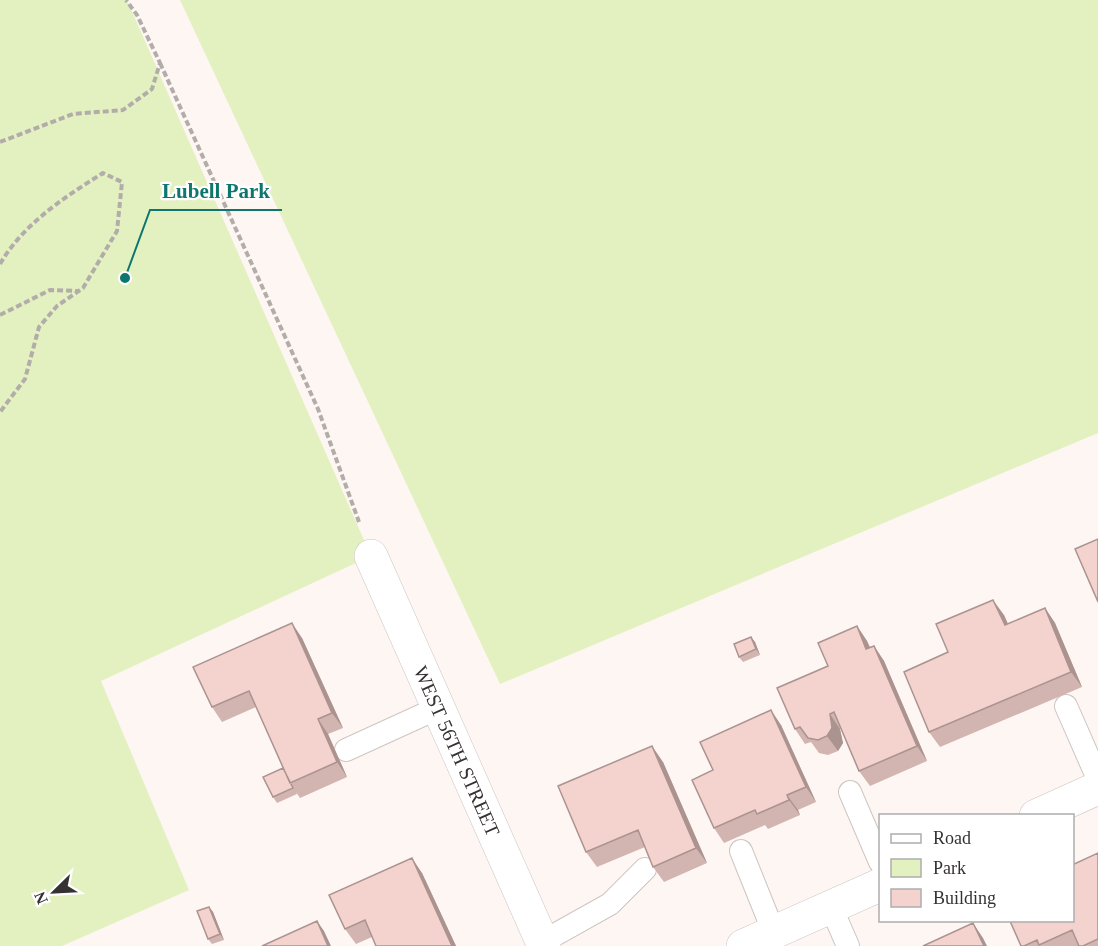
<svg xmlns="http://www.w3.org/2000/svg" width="1098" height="946" viewBox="0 0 1098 946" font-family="Georgia,serif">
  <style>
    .green { fill: #e3f1c0 }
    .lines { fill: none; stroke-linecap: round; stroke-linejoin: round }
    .lane-casing { stroke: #cdc5c2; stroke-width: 24 }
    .street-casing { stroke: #cdc5c2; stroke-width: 34 }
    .path { stroke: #b3adaa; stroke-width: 4; stroke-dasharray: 6 3; stroke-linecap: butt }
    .lane { stroke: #fff; stroke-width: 22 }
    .street { stroke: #fff; stroke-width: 33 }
    .wall { fill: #d2b5b1 }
    .shaded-wall { fill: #ab9390 }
    .building { fill: #f4d2ce; stroke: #ab9390; stroke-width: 1.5 }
    .labels { text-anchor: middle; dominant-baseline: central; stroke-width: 4.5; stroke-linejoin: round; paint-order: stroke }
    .street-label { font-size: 20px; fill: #353231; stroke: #fff }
    .leader { fill: none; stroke: #0f766e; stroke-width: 2 }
    .callout-dot { fill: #0f766e; stroke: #fff; stroke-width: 2 }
    .callout-label { font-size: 21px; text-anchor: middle; font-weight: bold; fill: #0f766e; stroke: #fff; stroke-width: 4.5; stroke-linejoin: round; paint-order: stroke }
  </style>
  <rect width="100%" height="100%" fill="#fef6f3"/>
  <path class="green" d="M0 0H127L371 556 101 681 189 890 62 946H0Z
    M180 0H1098V433L500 684Z"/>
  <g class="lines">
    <g class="lane-casing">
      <path id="lane" d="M1066 706 1098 779
        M346 750 438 708
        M850 792 880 862
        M741 851 774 933
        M831 907 848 946
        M542 942 610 904 645 869"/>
    </g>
    <g class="street-casing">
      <path id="street" d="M371 556 544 946
        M1036 816 1098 788
        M743 946 880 885"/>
    </g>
    <path class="path" d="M160 63 318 409 359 522
      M0 142 73 114 123 110 152 89 160 63 137 15 126 0
      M0 264C24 223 65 197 103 173L122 182 117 231 83 288 57 306 39 327 25 379 0 412
      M0 315 50 290 78 291"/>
    <use href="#lane" class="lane"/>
    <use href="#street" class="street"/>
  </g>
  <path class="wall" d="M1045 608 1055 623 1082 687 940 747 929 732 948 652 1004 615 1008 624Z
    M857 626 867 641 870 647 874 646 884 661 927 761 870 786 859 771 841 729H840L843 743 838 751 828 755 819 753 811 742 805 744 795 729 828 666Z
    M751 637 755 642 760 655 743 662 739 657Z
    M302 638 343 728 328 734 347 777 300 798 296 792 297 794 277 803 273 797 283 768 256 707 222 722 212 707Z
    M781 725 816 802 798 810 800 815 768 829 765 825 724 843 714 828 713 770Z
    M663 762 707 863 664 882 653 867 645 847 597 867 586 852Z
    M1098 853V946H1021Z
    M422 873 456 946H376L372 937 356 944 345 929Z
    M209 907 213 912 224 940 212 944 208 939Z"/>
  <path class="shaded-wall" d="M993 600 1004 615 1015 640 1005 625Z
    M1045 608 1055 623 1082 687 1071 672Z
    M292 623 302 638 343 728 332 713Z
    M857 626 867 641 877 664 866 649Z
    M751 637 755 642 760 655 756 649Z
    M874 646 884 661 927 761 917 746Z
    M771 710 781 725 816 802 806 787Z
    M830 714 840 729 843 743 838 751 827 736Z
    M318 719 328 734 347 777 337 762Z
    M652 746 663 762 707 863 696 848Z
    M787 795 798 810 800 815 789 800Z
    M412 858 422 873 456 946H452Z
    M209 907 213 912 224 940 220 934Z
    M317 921 324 931 331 946H328Z
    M973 923 983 938 987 946H984Z"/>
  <path class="building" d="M1098 539V602L1075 549Z
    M993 600 1005 625 1045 608 1071 672 929 732 904 672 948 652 936 624Z
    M292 623 332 713 318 719 337 762 290 783 249 691 212 707 193 667Z
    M857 626 866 649 874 646 917 746 859 771 834 712 830 714 832 728 827 736 818 740 808 738 800 727 795 729 777 688 828 666 818 643Z
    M751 637 756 649 739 657 734 644Z
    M771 710 806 787 787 795 789 800 757 814 755 810 714 828 692 780 713 770 700 742Z
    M652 746 696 848 653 867 638 830 586 852 558 786Z
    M283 768 293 788 273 797 263 777Z
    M1098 853V939L1083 946H1079L1072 930 1039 945 1037 940 1024 946H1021L1010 921H1072V865Z
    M412 858 452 946H376L365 920 345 929 329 895Z
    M209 907 220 934 208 939 197 911Z
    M317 921 328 946H262Z
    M973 923 984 946H923Z"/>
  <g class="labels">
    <g class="street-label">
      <text transform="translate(457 751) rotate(66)">WEST 56TH STREET</text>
    </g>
  </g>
  <path class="leader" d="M125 278L150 210H282"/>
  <circle class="callout-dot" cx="125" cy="278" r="6"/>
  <g class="callout-label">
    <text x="216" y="198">Lubell Park</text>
  </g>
  <rect x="879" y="814" width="195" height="108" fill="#ffffff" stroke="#aeadad" stroke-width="1.5"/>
  <rect x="891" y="834" width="30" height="9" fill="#ffffff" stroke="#aeadad" stroke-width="1.5"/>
  <text x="933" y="844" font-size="18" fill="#353231">Road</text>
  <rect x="891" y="859" width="30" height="18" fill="#e3f1c0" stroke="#aeadad" stroke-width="1.5"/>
  <text x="933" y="874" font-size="18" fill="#353231">Park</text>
  <rect x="891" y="889" width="30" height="18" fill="#f4d2ce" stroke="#aeadad" stroke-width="1.5"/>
  <text x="933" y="904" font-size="18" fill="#353231">Building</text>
  <g transform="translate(54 892) rotate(246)" stroke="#ffffff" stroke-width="4.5" paint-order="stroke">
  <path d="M0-4.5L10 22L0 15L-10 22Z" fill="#353231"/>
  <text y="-9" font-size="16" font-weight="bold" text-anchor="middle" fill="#353231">N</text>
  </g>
</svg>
